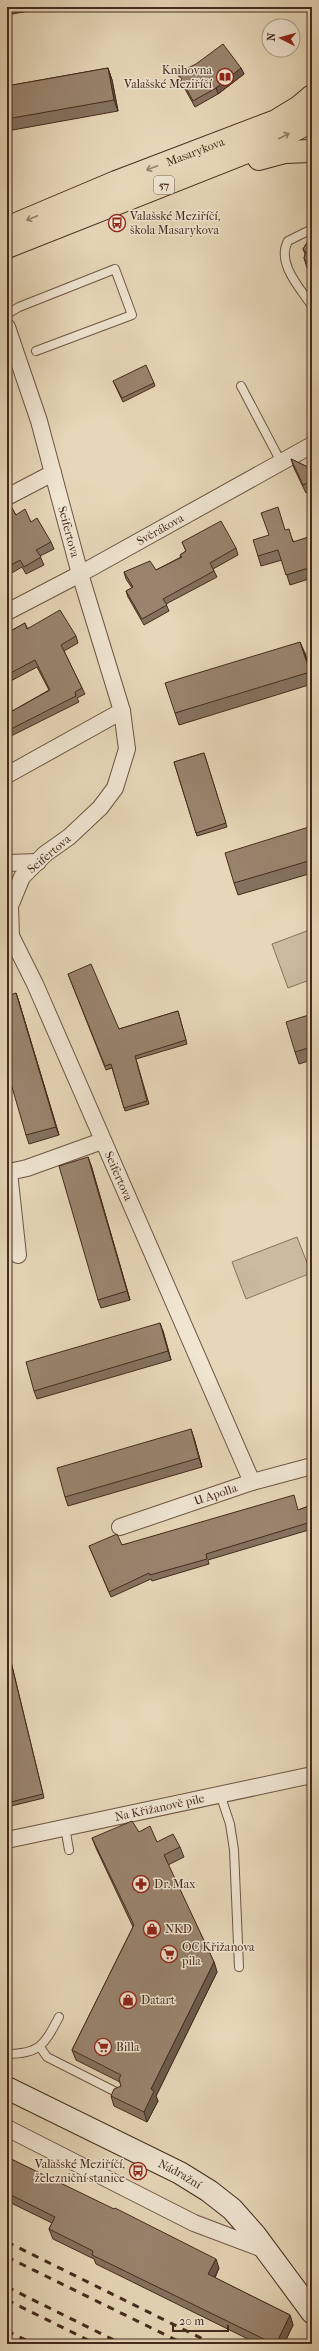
<svg xmlns="http://www.w3.org/2000/svg" width="319" height="2351" viewBox="0 0 319 2351" font-family="'IM FELL French Canon',serif">
  <style>
    .green { fill: #cbba9e; stroke: #88725e }
    .lines { fill: none; stroke-linecap: round; stroke-linejoin: round }
    .lane-casing { stroke: #6d5644; stroke-width: 10 }
    .street-casing { stroke: #6d5644; stroke-width: 18 }
    .secondary-casing { stroke: #452b1d; stroke-width: 24 }
    .primary-casing { stroke: #452b1d; stroke-width: 24 }
    .lane { stroke: #efe5d1; stroke-width: 8 }
    .street { stroke: #efe5d1; stroke-width: 16 }
    .secondary { stroke: #efe5d1; stroke-width: 22 }
    .primary { stroke: #e6d7b8; stroke-width: 22 }
    .rail { stroke: #452b1d; stroke-width: 3; stroke-dasharray: 7 7; stroke-linecap: butt }
    .wall { fill: #84725f; stroke: #452b1d }
    .shaded-wall { fill: #6b5c4d; stroke: #452b1d }
    .building { fill: #99846e; stroke: #452b1d }
    .oneway { stroke: #96816a }
    .labels { text-anchor: middle; dominant-baseline: central; stroke-width: 3; stroke-linejoin: round; paint-order: stroke }
    .shield { fill: #efe5d1; stroke: #786353; stroke-width: 1 }
    .shield-label { font-size: 11px; font-weight: bold; fill: #452b1d }
    .poi-label { font-size: 12px; fill: #452b1d; stroke: #efe5d1; text-anchor: start }
    .street-label { font-size: 12px; fill: #452b1d; stroke: #efe5d1 }
  </style>
  <rect width="100%" height="100%" fill="#e6d7b8"/>
  <filter id="stains"><feTurbulence type="fractalNoise" baseFrequency=".005" numOctaves="4"/><feColorMatrix values="0 0 0 0 .2 0 0 0 0 .09 0 0 0 0 .02 0 0 0 .5 -.17"/></filter>
  <radialGradient id="worn" r=".72"><stop offset=".6" stop-color="#630" stop-opacity="0"/><stop offset="1" stop-color="#630" stop-opacity=".3"/></radialGradient>
  <path class="green" d="M312 929V979L288 988 272 944Z
    M297 1237 311 1273 246 1299 232 1262Z"/>
  <g class="lines">
    <g class="lane-casing">
      <path id="lane" d="M312 229 288 241C276 263 300 288 312 306
        M7 314 19 307 115 269 132 315 36 351
        M241 386 281 462
        M220 1794 230 1824 234 1850 239 1967
        M65 1827 69 1850
        M40 2047 47 2057 120 2094
        M7 2054C40 2054 44 2045 59 2017"/>
    </g>
    <g class="street-casing">
      <g id="street">
        <path id="s1" d="M7 327 39 421 80 574 122 711 127 749 115 788 100 808 69 837 45 854 22 877 10 906 11 937"/>
        <path d="M7 497 53 473"/>
        <path id="s2" d="M7 612 80 574 312 445"/>
        <path d="M7 775 122 711"/>
        <path d="M7 863 38 862"/>
        <path id="s3" d="M7 928 35 984 252 1482"/>
        <path d="M7 1169 9 1172 18 1255"/>
        <path d="M9 1172 27 1168 102 1141"/>
        <path id="s4" d="M120 1527 252 1482 312 1466"/>
        <path id="s5" d="M7 1840 312 1775"/>
        <path d="M7 2128 194 2223 268 2251"/>
      </g>
    </g>
    <g class="secondary-casing">
      <g id="secondary">
        <path id="s6" d="M7 2088 180 2173 209 2191 232 2209 255 2235 312 2312"/>
      </g>
    </g>
    <g class="primary-casing">
      <g id="primary">
        <path d="M259 159 285 152 312 151"/>
        <path id="s7" d="M7 228 116 182 276 121 299 107 312 96"/>
        <path d="M7 247 272 142 312 121"/>
      </g>
    </g>
    <use href="#lane" class="lane"/>
    <use href="#street" class="street"/>
    <use href="#secondary" class="secondary"/>
    <use href="#primary" class="primary"/>
    <path class="rail" d="M7 2242 213 2344
      M7 2257 184 2344
      M7 2287 122 2344
      M7 2300 96 2344
      M7 2331 34 2344"/>
  </g>
  <path class="wall" d="M7 7H50L7 15Z
    M108 68 112 80 118 111 7 131V86Z
    M241 68 244 74 218 94 195 107 180 80 178 73Z
    M312 235V275L307 268 304 258 305 254 303 249Z
    M113 381 154 383 155 386 123 402Z
    M291 459 312 469V491L306 493 294 468Z
    M7 510 31 522 51 542 54 549 40 556 44 565 26 574 22 567 10 574 9 572 7 574Z
    M286 530 294 542 312 536V578L290 585 282 560 261 566 258 556Z
    M182 542 236 548 238 555 213 569 217 577 166 604 169 611 144 625 128 597 126 591 132 588 126 579 124 572 156 570 181 557 180 555 186 551Z
    M25 623 27 628 76 636 78 643 64 651 82 688 85 694 77 698 79 702 9 737 7 734V714L49 690 37 667 7 683V633Z
    M305 653 312 678V684L179 725 175 713Z
    M204 753 227 827 197 836 174 762Z
    M312 826V873L238 895 234 883Z
    M68 974 119 1029 178 1011 187 1044 136 1059 149 1104 125 1111 112 1068 106 1070Z
    M16 993 19 1002 59 1135 29 1144 26 1135Z
    M312 1014V1060L299 1064 295 1052Z
    M91 1165 130 1300 101 1308 98 1300Z
    M163 1331 171 1360 37 1399 34 1391Z
    M194 1438 202 1467 68 1506 65 1497Z
    M312 1505V1529L208 1560 209 1564 152 1581 151 1579 111 1597 89 1546 122 1545 298 1510Z
    M7 1645 44 1798 7 1807Z
    M139 1832 157 1842 180 1847 184 1857 168 1865 214 1962 217 1972 156 2096 158 2101 147 2122 114 2106 111 2096 121 2086 120 2082 76 2060 72 2050 133 1927 96 1848 92 1838Z
    M7 2157 219 2268 215 2278 290 2315 293 2325 284 2344H258L96 2264 94 2259 53 2239 49 2229 52 2223 7 2201Z"/>
  <path class="shaded-wall" d="M108 68 112 80 118 111 114 100Z
    M241 68 244 74 218 94 216 88Z
    M300 642 305 653 312 679 310 672Z
    M16 993 19 1002 59 1135 56 1127Z
    M88 1157 91 1165 130 1300 127 1291Z
    M160 1323 163 1331 171 1360 168 1351Z
    M191 1429 194 1438 202 1467 199 1458Z
    M214 1962 217 1972 156 2096 158 2101 147 2122 144 2112 151 2089Z
    M216 2259 219 2268 211 2284 208 2274Z
    M290 2315 293 2325 284 2344H276Z"/>
  <path class="building" d="M223 44 241 68 216 88 193 101 178 73 196 64Z
    M108 68 114 100 7 119V86Z
    M312 235V271L304 258 306 252 303 249Z
    M146 365 154 383 122 398 113 381Z
    M291 459 312 469V490L309 482 303 485Z
    M278 507 285 530 289 529 293 542 312 536V567L286 575 278 550 258 556 253 540 269 535 261 513Z
    M12 508 16 515 25 509 31 522 37 518 51 542 36 550 41 557 24 567 20 560 8 567 7 565V510Z
    M221 521 236 548 210 563 214 571 163 599 167 605 142 619 126 591 133 587 124 572 150 561 156 570 182 557 180 555 186 551 182 542Z
    M60 610 76 636 61 645 82 688 75 692 76 696 7 731V714L50 690 35 660 7 675V633L25 623 27 629Z
    M300 642 310 672 175 713 165 683Z
    M204 753 226 823 196 833 174 762Z
    M312 826V860L234 883 225 853Z
    M91 964 119 1029 178 1011 186 1040 135 1056 147 1101 124 1108 111 1064 105 1066 68 974Z
    M16 993 56 1127 26 1135 7 1070V996Z
    M312 1014V1047L295 1052 286 1022Z
    M88 1157 127 1291 98 1300 59 1166Z
    M160 1323 168 1351 34 1391 26 1362Z
    M191 1429 199 1458 65 1497 57 1468Z
    M294 1495 298 1510 312 1505V1525L311 1522 206 1554 207 1559 150 1575 149 1573 109 1592 89 1546 117 1534 122 1545Z
    M7 1646 43 1794 7 1803Z
    M132 1821 139 1832 150 1826 157 1842 173 1834 180 1847 164 1855 214 1962 151 2089 154 2091 144 2112 111 2096 114 2089 121 2086 119 2079 121 2075 72 2050 134 1925 92 1838Z
    M7 2157 114 2209 115 2208 216 2259 208 2274 290 2315 276 2344H274L92 2255 93 2251 49 2229 55 2217 7 2193Z"/>
  <defs><path id="oneway-shaft" d="M-6 0H5M1.5-3L5.5 0L1.5 3" fill="none" stroke-width="1.6" stroke-linecap="round" stroke-linejoin="round"/></defs>
  <g class="oneway">
    <use href="#oneway-shaft" transform="translate(284 136) rotate(-27)"/>
    <use href="#oneway-shaft" transform="translate(152 168) rotate(159)"/>
    <use href="#oneway-shaft" transform="translate(32 218) rotate(157)"/>
  </g>
  <defs>
    <g id="library-ring" transform="scale(0.9)"><circle r="9.5" fill="#efe5d1" stroke="#8f2418" stroke-width="1.5"/><path d="M-6-4Q-3-5.5-.7-3.5V5Q-3 3-6 4ZM6-4Q3-5.5 .7-3.5V5Q3 3 6 4Z" fill="#8f2418"/></g>
    <g id="bus-ring" transform="scale(0.9)"><circle r="9.5" fill="#efe5d1" stroke="#8f2418" stroke-width="1.5"/><path d="M-5-6H5V4H4V6H2V4H-2V6H-4V4H-5ZM-3.5-4V0h7V-4ZM-3.5 1.2v1.5H-2V1.2ZM2 1.2v1.5H3.5V1.2Z" fill="#8f2418"/></g>
    <g id="pharmacy-ring" transform="scale(0.9)"><circle r="9.5" fill="#efe5d1" stroke="#8f2418" stroke-width="1.5"/><path d="M-2-6h4v4h4v4h-4v4h-4v-4h-4v-4h4Z" fill="#8f2418"/></g>
    <g id="shop-ring" transform="scale(0.9)"><circle r="9.5" fill="#efe5d1" stroke="#8f2418" stroke-width="1.5"/><path d="M-5-2.5h2.3a2.7 3.5 0 0 1 5.4 0H5L5.5 6h-11ZM-1.5-2.5h3a1.5 2.3 0 0 0-3 0Z" fill="#8f2418"/></g>
    <g id="supermarket-ring" transform="scale(0.9)"><circle r="9.5" fill="#efe5d1" stroke="#8f2418" stroke-width="1.5"/><path d="M-6-5.5h2.5l.6 2H6L4.5 2H-2.5L-4.4-4H-6ZM-1.5 3.2a1.3 1.3 0 1 0 .1 0ZM3 3.2a1.3 1.3 0 1 0 .1 0Z" fill="#8f2418"/></g>
  </defs>
  <g fill-rule="evenodd">
    <use href="#library-ring" x="225" y="77"/>
    <use href="#bus-ring" x="117" y="223"/>
    <use href="#pharmacy-ring" x="141" y="1884"/>
    <use href="#shop-ring" x="152" y="1929"/>
    <use href="#supermarket-ring" x="169" y="1954"/>
    <use href="#shop-ring" x="128" y="2000"/>
    <use href="#supermarket-ring" x="103" y="2047"/>
    <use href="#bus-ring" x="138" y="2171"/>
  </g>
  <g class="labels">
    <rect class="shield" x="154" y="176" width="20" height="18" rx="3"/>
    <g class="shield-label">
      <text x="164" y="185">57</text>
    </g>
    <g class="poi-label">
      <text x="212" y="70" text-anchor="end">Knihovna<tspan x="212" dy="14">Valašské Meziříčí</tspan></text>
      <text x="130" y="216">Valašské Meziříčí,<tspan x="130" dy="14">škola Masarykova</tspan></text>
      <text x="154" y="1884">Dr. Max</text>
      <text x="165" y="1929">NKD</text>
      <text x="182" y="1947">OC Křižanova<tspan x="182" dy="14">pila</tspan></text>
      <text x="141" y="2000">Datart</text>
      <text x="116" y="2047">Billa</text>
      <text x="125" y="2164" text-anchor="end">Valašské Meziříčí,<tspan x="125" dy="14">železniční stanice</tspan></text>
    </g>
    <g class="street-label">
      <text stroke="none"><textPath href="#s7" startOffset="203">Masarykova</textPath></text>
      <text stroke="none"><textPath href="#s2" startOffset="174">Svěrákova</textPath></text>
      <text stroke="none"><textPath href="#s1" startOffset="214">Seifertova</textPath></text>
      <text transform="translate(49 854) rotate(-40)">Seifertova</text>
      <text stroke="none"><textPath href="#s3" startOffset="272">Seifertova</textPath></text>
      <text stroke="none"><textPath href="#s4" startOffset="101">U Apolla</textPath></text>
      <text stroke="none"><textPath href="#s5" startOffset="156">Na Křižanově pile</textPath></text>
      <text stroke="none"><textPath href="#s6" startOffset="193">Nádražní</textPath></text>
    </g>
  </g>
  <rect width="319" height="2351" fill="none" stroke="#e6d7b8" stroke-width="24"/>
  <rect x="8" y="8" width="303" height="2335" fill="none" stroke="#452b1d" stroke-width="2"/>
  <rect x="12" y="12" width="295" height="2327" fill="none" stroke="#452b1d"/>
  <g transform="translate(281 38) rotate(276)"><circle r="19" fill="#efe5d1" stroke="#ab9b89"/>
  <path d="M0-3L7 15L0 10L-7 15Z" fill="#8f2418"/>
  <text y="-6" font-size="11" font-weight="bold" text-anchor="middle" fill="#452b1d">N</text>
  </g>
  <path d="M173 2325v6h55v-6" fill="none" stroke="#452b1d" stroke-width="2"/>
  <text x="179" y="2325" font-size="12" fill="#452b1d" stroke="#efe5d1" stroke-width="3" paint-order="stroke">20 m</text>
  <rect width="100%" height="100%" filter="url(#stains)"/>
  <rect width="100%" height="100%" fill="url(#worn)"/>
</svg>
